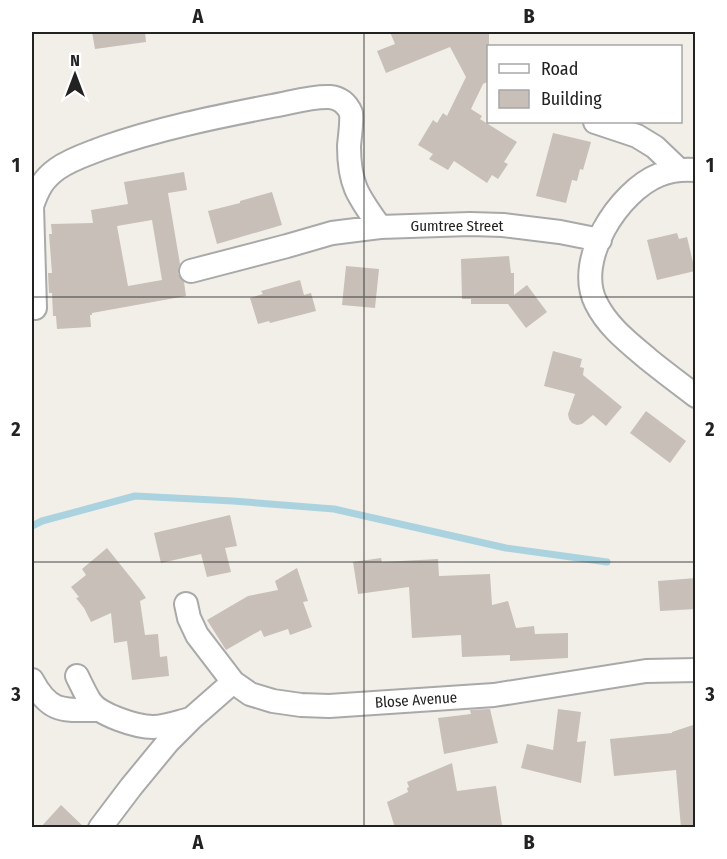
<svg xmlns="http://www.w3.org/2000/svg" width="727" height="859" viewBox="0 0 727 859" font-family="'Fira Sans Condensed',sans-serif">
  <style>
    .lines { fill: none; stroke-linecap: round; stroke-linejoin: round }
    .stream { stroke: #aad3df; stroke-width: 7 }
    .building { fill: #c7bfb8; fill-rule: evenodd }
    .minor-casing { stroke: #a9a9a9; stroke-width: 26 }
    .minor { stroke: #fff; stroke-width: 22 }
    .grid { fill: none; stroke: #222; stroke-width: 1.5; stroke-opacity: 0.55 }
    .labels { text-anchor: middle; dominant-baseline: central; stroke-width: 5; stroke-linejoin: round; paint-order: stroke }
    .street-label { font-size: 15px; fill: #222; stroke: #fff }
    .neatline { fill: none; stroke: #222; stroke-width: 2 }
    .grid-label { font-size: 20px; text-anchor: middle; font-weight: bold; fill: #222 }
  </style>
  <rect width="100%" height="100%" fill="#f2efe9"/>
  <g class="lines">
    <path class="stream" d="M32 526 42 521 135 496 233 501 334 509 506 548 607 562"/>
  </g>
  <path class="building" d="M92 32H145L146 42 95 49Z
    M390 32H489V81L483 84 471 109 482 116 480 119 517 142 504 162 508 164 498 179 492 175 487 183 454 161 448 170 429 159 433 154 418 145 433 120 437 123 443 113 447 116 466 77 450 47 386 73 377 51 395 44Z
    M553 133 591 142 583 170 580 169 577 181 572 180 566 203 536 196Z
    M184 172 187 190 168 193 180 264 178 268V274L184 282 186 296 92 313V315H90L91 327 57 329 56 316H53L52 293H49L48 273H52L49 234H52L51 224 93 223 91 210 128 204 124 182ZM152 220 162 280 128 286 117 226Z
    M272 192 282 225 217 244 208 211 240 203V201Z
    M677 233 679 239 687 237 695 271 657 280 647 240Z
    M509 256 511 273H514V295L527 285 547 312 526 328 508 304H471V299H462L461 259Z
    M346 266 379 269 375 308 342 305Z
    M300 280 304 295 311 293 316 311 270 323 269 321 258 324 250 298 263 294 261 291Z
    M553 351 582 359 580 367 584 368 583 375 622 407 606 426 593 415 582 424 577 425 572 423 569 419 568 414 575 394 544 386Z
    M646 411 686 441 670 463 630 433Z
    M230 515 237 546 225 548 231 572 207 577 201 554 161 563 154 533Z
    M107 548 140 589 146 598 140 601 145 635 158 634 160 657 167 656 169 676 132 680 127 641 114 643 111 613 91 622 84 608 76 598 79 597 71 587 86 575 82 569Z
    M381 558 382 562 438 559 439 576 490 574 492 605 508 601 516 628 534 626 535 634 568 633V658L510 661V655L462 657 461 635 412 638 409 587 358 594 353 562Z
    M297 568 308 601 303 602 312 627 290 635 288 629 264 637 261 630 226 650 207 620 248 596 278 590 275 581Z
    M696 578V609L660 611 658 581Z
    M490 709 498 743 444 754 438 718 471 714 470 710Z
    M558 709 581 712 577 742 586 741 581 783 521 768 527 744 553 750Z
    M696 724V828H681L676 770 614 776 610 739 672 733V732Z
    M452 763 457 791 496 786 502 825 483 828H395L387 802 408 792 407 788 409 787 407 782Z
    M61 805 85 828H40Z"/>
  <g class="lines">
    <g class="minor-casing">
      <path id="minor" d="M595 122 637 136 655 147 678 169
        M696 170C683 169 671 170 659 175 619 191 574 260 596 303 608 327 628 342 648 359 664 372 680 384 696 396
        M191 271 287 246 332 233 380 227 470 224 503 225 560 232 600 240
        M35 308 32 206C38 189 43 179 57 169 71 159 88 154 103 148 157 129 215 117 272 106 290 103 311 96 330 97 340 98 347 104 351 113 352 124 350 134 349 146 349 185 358 196 380 227
        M186 604 189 618 197 635 233 682 250 694 273 701 301 705 329 706 494 695 646 671 696 670
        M77 676C81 684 85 693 90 701 99 715 137 727 153 727 166 727 178 722 190 719
        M32 680C50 714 64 710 98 710
        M100 828 131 787 168 742 192 718 233 682"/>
    </g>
    <use href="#minor" class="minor"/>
  </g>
  <path class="grid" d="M364 32V828M32 297H696M32 562H696"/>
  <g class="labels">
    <g class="street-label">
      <text x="457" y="226">Gumtree Street</text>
      <text transform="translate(416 700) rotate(-4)">Blose Avenue</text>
    </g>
  </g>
  <rect width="727" height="859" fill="none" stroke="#ffffff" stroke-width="66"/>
  <rect x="487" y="45" width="195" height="78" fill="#ffffff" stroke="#a7a7a7" stroke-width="1.5"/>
  <rect x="499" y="64" width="30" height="9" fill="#ffffff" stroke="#a7a7a7" stroke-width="1.5"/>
  <text x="541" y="75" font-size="18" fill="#222222">Road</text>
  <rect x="499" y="90" width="30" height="18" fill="#c7bfb8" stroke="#a7a7a7" stroke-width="1.5"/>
  <text x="541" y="105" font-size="18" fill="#222222">Building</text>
  <g transform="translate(75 75)" stroke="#ffffff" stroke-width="4.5" paint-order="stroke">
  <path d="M0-4.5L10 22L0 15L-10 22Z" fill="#222222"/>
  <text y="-9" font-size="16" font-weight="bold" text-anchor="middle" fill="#222222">N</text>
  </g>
  <rect x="33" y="33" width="661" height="793" class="neatline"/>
  <g class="grid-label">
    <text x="198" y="23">A</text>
    <text x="529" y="23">B</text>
    <text x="16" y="172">1</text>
    <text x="710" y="172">1</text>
    <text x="16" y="436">2</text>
    <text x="710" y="436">2</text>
    <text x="16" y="701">3</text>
    <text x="710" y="701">3</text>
    <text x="198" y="849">A</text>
    <text x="529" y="849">B</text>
  </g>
</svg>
